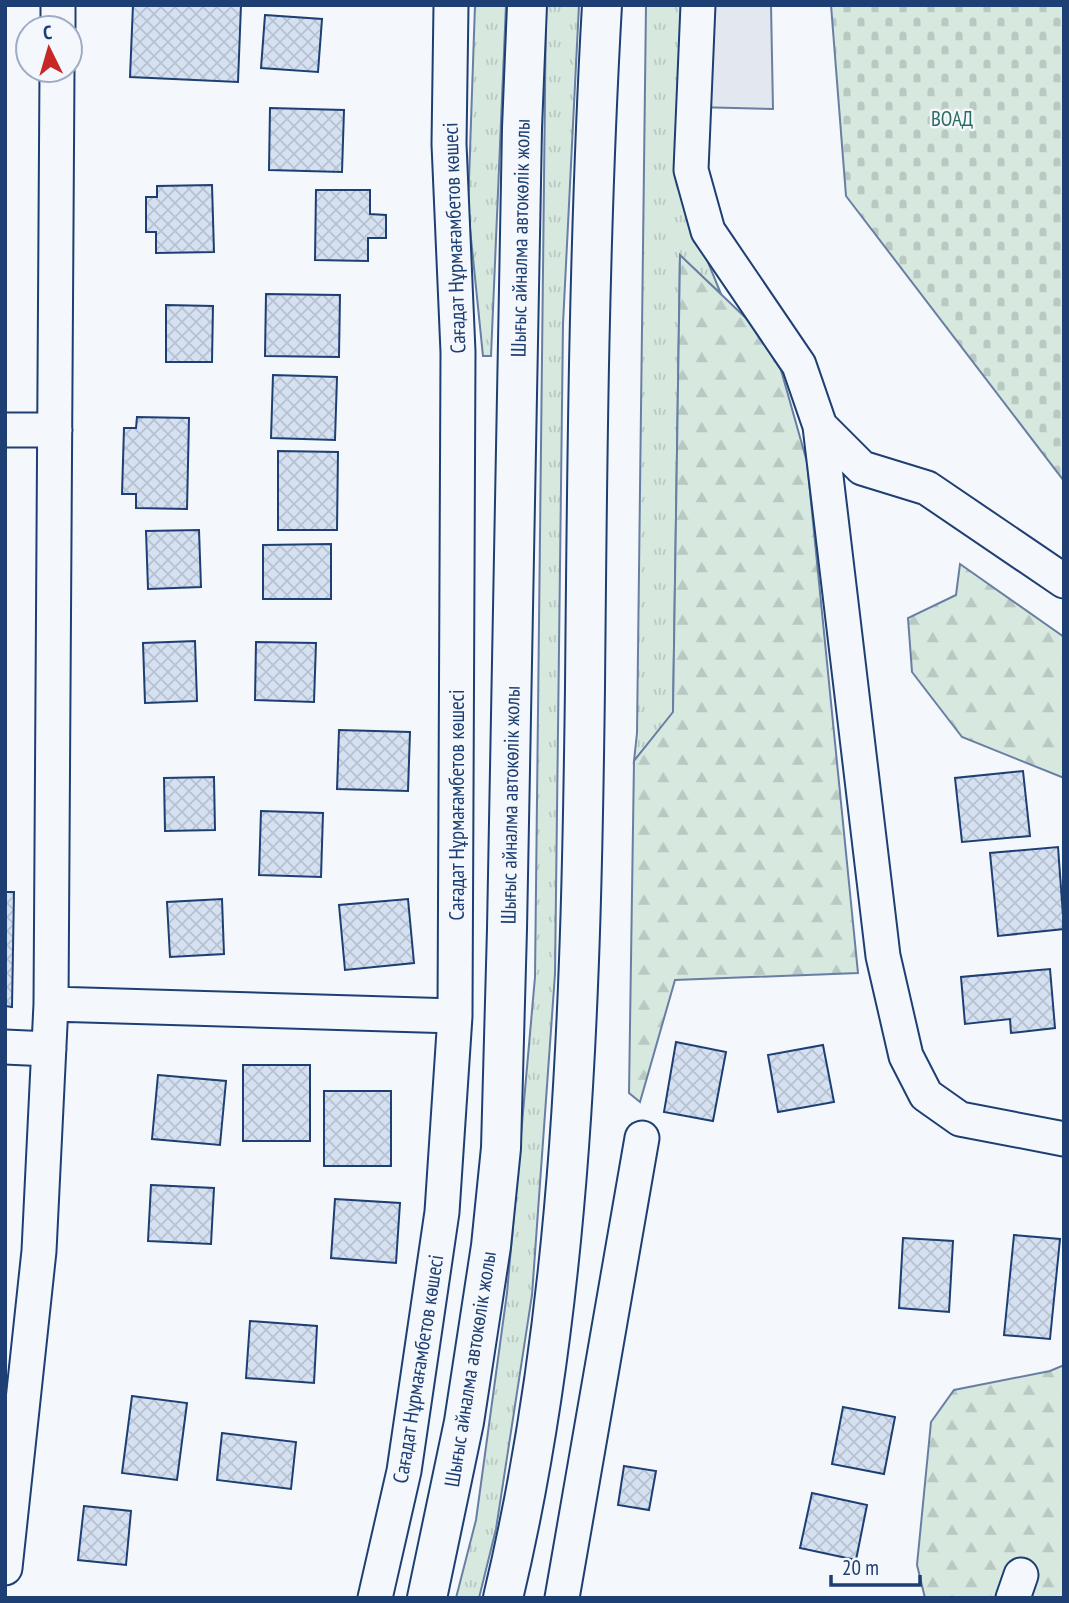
<svg xmlns="http://www.w3.org/2000/svg" width="1069" height="1603" viewBox="0 0 1069 1603" font-family="'PT Sans Narrow',sans-serif">
  <style>
    .grass { fill: url(#grass-tufts); stroke: #687fa3; stroke-width: 2 }
    .forest { fill: url(#forest-firs); stroke: #687fa3; stroke-width: 2 }
    .cemetery { fill: url(#cemetery-stones); stroke: #687fa3; stroke-width: 2 }
    .parking { fill: #e3e8f0; stroke: #687fa3; stroke-width: 2 }
    .building { fill: url(#building-cross-hatch); stroke: #1d3f73; stroke-width: 2 }
    .lines { fill: none; stroke-linecap: round; stroke-linejoin: round }
    .minor-casing { stroke: #1d3f73; stroke-width: 37 }
    .major-casing { stroke: #1d3f73; stroke-width: 42 }
    .minor { stroke: #f4f7fb; stroke-width: 33 }
    .major { stroke: #f4f7fb; stroke-width: 38 }
    .labels { text-anchor: middle; dominant-baseline: central; stroke-width: 5; stroke-linejoin: round; paint-order: stroke }
    .park-label { font-size: 21px; fill: #2c6c60; stroke: #f4f7fb }
    .street-label { font-size: 21px; fill: #1d3f73; stroke: #f4f7fb }
  </style>
  <defs>
    <pattern id="grass-tufts" width="24" height="20" patternUnits="userSpaceOnUse" patternTransform="scale(1.75)"><rect width="24" height="20" fill="#d7e8df"/><path d="M3 7l-1-3M5 7V3M7 7l1-3M15 17l-1-3M17 17v-4M19 17l1-3" fill="none" stroke="#b8c8c3"/></pattern>
    <pattern id="forest-firs" width="22" height="20" patternUnits="userSpaceOnUse" patternTransform="scale(1.75)"><rect width="22" height="20" fill="#d7e8df"/><path d="M5 1l3.5 6h-7zM16 11l3.5 6h-7z" fill="#b8c8c3"/></pattern>
    <pattern id="cemetery-stones" width="16" height="16" patternUnits="userSpaceOnUse" patternTransform="scale(1.75)"><rect width="16" height="16" fill="#d7e8df"/><path d="M2 7V4a2 2 0 0 1 4 0v3zM10 15v-3a2 2 0 0 1 4 0v3z" fill="#b8c8c3"/></pattern>
    <pattern id="building-cross-hatch" width="8" height="8" patternUnits="userSpaceOnUse" patternTransform="scale(1.75)"><rect width="8" height="8" fill="#d5e0f0"/><path d="M0 0l8 8M0 8l8-8" fill="none" stroke="#b6c1d1"/></pattern>
  </defs>
  <rect width="100%" height="100%" fill="#f4f7fb"/>
  <path class="grass" d="M475 5H506L491 356H483L468 209Z
    M546 5H579L563 324 555 974 532 1295 496 1529 479 1598H456L476 1520 507 1293 535 977Z
    M646 5H683L692 223 721 294 680 256 673 713 634 761 637 733Z"/>
  <path class="forest" d="M680 255 749 321 781 370 807 462 858 973 675 980 640 1102 629 1093 634 761 673 712Z
    M960 564 1064 637V778L962 737 912 672 908 618 956 595Z
    M1064 1365V1598H925L917 1565 931 1422 954 1390 1050 1371Z"/>
  <path class="cemetery" d="M831 5H1064V481L846 196Z"/>
  <path class="parking" d="M698 5H771L773 109 694 107Z"/>
  <path class="building" d="M133 5H241L238 82 130 77Z
    M265 15 322 19 318 72 261 68Z
    M270 108 344 110 342 172 269 170Z
    M212 185 214 252 156 253V232H146V197H157V186Z
    M316 190H370V214L386 215V238H368V261L315 260Z
    M266 294 340 295 339 357 265 356Z
    M166 305 213 306 212 362H166Z
    M273 375 337 377 335 440 271 438Z
    M137 417 189 418 187 509 136 508V494H122L124 428H136Z
    M278 451 338 452 337 530H278Z
    M199 530 201 587 148 589 146 531Z
    M331 544V599H263V545Z
    M195 641 197 701 145 703 143 643Z
    M256 642 316 643 314 702 255 700Z
    M339 730 410 732 408 791 337 789Z
    M1023 771 1030 836 962 842 955 778Z
    M214 777 215 830 165 831 164 778Z
    M261 811 323 813 321 877 259 875Z
    M1058 847 1064 929 998 936 990 853Z
    M5 892H14L12 1007 5 1006Z
    M222 899 224 954 170 957 167 902Z
    M408 899 414 963 345 970 339 905Z
    M1050 969 1055 1028 1011 1033 1010 1019 965 1024 961 977Z
    M676 1042 726 1052 713 1121 664 1112Z
    M823 1045 834 1102 778 1112 768 1055Z
    M243 1065H310V1141H243Z
    M158 1075 226 1081 220 1145 152 1139Z
    M324 1091H391V1166H324Z
    M151 1185 214 1188 211 1244 148 1241Z
    M335 1199 400 1203 396 1263 331 1258Z
    M1014 1235 1060 1239 1050 1339 1004 1335Z
    M903 1238 953 1241 949 1312 899 1308Z
    M250 1321 317 1326 314 1383 246 1378Z
    M132 1396 187 1403 177 1480 122 1473Z
    M843 1407 895 1417 884 1474 832 1464Z
    M222 1433 296 1442 291 1489 217 1480Z
    M624 1466 656 1471 649 1510 618 1505Z
    M812 1493 867 1505 856 1560 800 1548Z
    M84 1506 131 1511 126 1565 78 1560Z"/>
  <g class="lines">
    <g class="minor-casing">
      <path id="minor" d="M698 5 691 170 708 231 799 365 820 426 883 956 906 1056 926 1095 960 1119 1064 1139
        M58 28V5
        M820 426 862 468 927 488 1064 581
        M5 430H55
        M51 1004 455 1016
        M5 1047 49 1049
        M5 1568 39 1251 51 1004 57 70
        M375 1598 404 1471 442 1212 455 1016 458 352 449 144 451 5
        M562 1598 642 1138
        M1013 1598 1021 1575"/>
    </g>
    <g class="major-casing">
      <path id="major" d="M427 1598 464 1422 491 1246 501 1148 507 929 522 128 527 5
        M503 1598C574 1301 581 991 585 688 587 460 589 233 602 5"/>
    </g>
    <use href="#minor" class="minor"/>
    <use href="#major" class="major"/>
  </g>
  <g class="labels">
    <g class="park-label">
      <text x="952" y="118">ВОАД</text>
    </g>
    <g class="street-label">
      <text transform="translate(454 238) rotate(-92)">Сағадат Нұрмағамбетов көшесі</text>
      <text transform="translate(520 238) rotate(-89)">Шығыс айналма автокөлік жолы</text>
      <text transform="translate(456 805) rotate(-90)">Сағадат Нұрмағамбетов көшесі</text>
      <text transform="translate(510 805) rotate(-89)">Шығыс айналма автокөлік жолы</text>
      <text transform="translate(418 1369) rotate(-81)">Сағадат Нұрмағамбетов көшесі</text>
      <text transform="translate(470 1369) rotate(-81)">Шығыс айналма автокөлік жолы</text>
    </g>
  </g>
  <rect width="1069" height="1603" fill="none" stroke="#1d3f73" stroke-width="14"/>
  <g transform="translate(49 49) rotate(355)"><circle r="33" fill="#f4f7fb" stroke="#9eadc5" stroke-width="2"/>
  <path d="M0-5L12 26L0 18L-12 26Z" fill="#c62828"/>
  <text y="-10" font-size="19" font-weight="bold" text-anchor="middle" fill="#1d3f73">С</text>
  </g>
  <path d="M831 1575v10h89v-10" fill="none" stroke="#1d3f73" stroke-width="3.5"/>
  <text x="842" y="1575" font-size="21" fill="#1d3f73" stroke="#f4f7fb" stroke-width="5" paint-order="stroke">20 m</text>
</svg>
